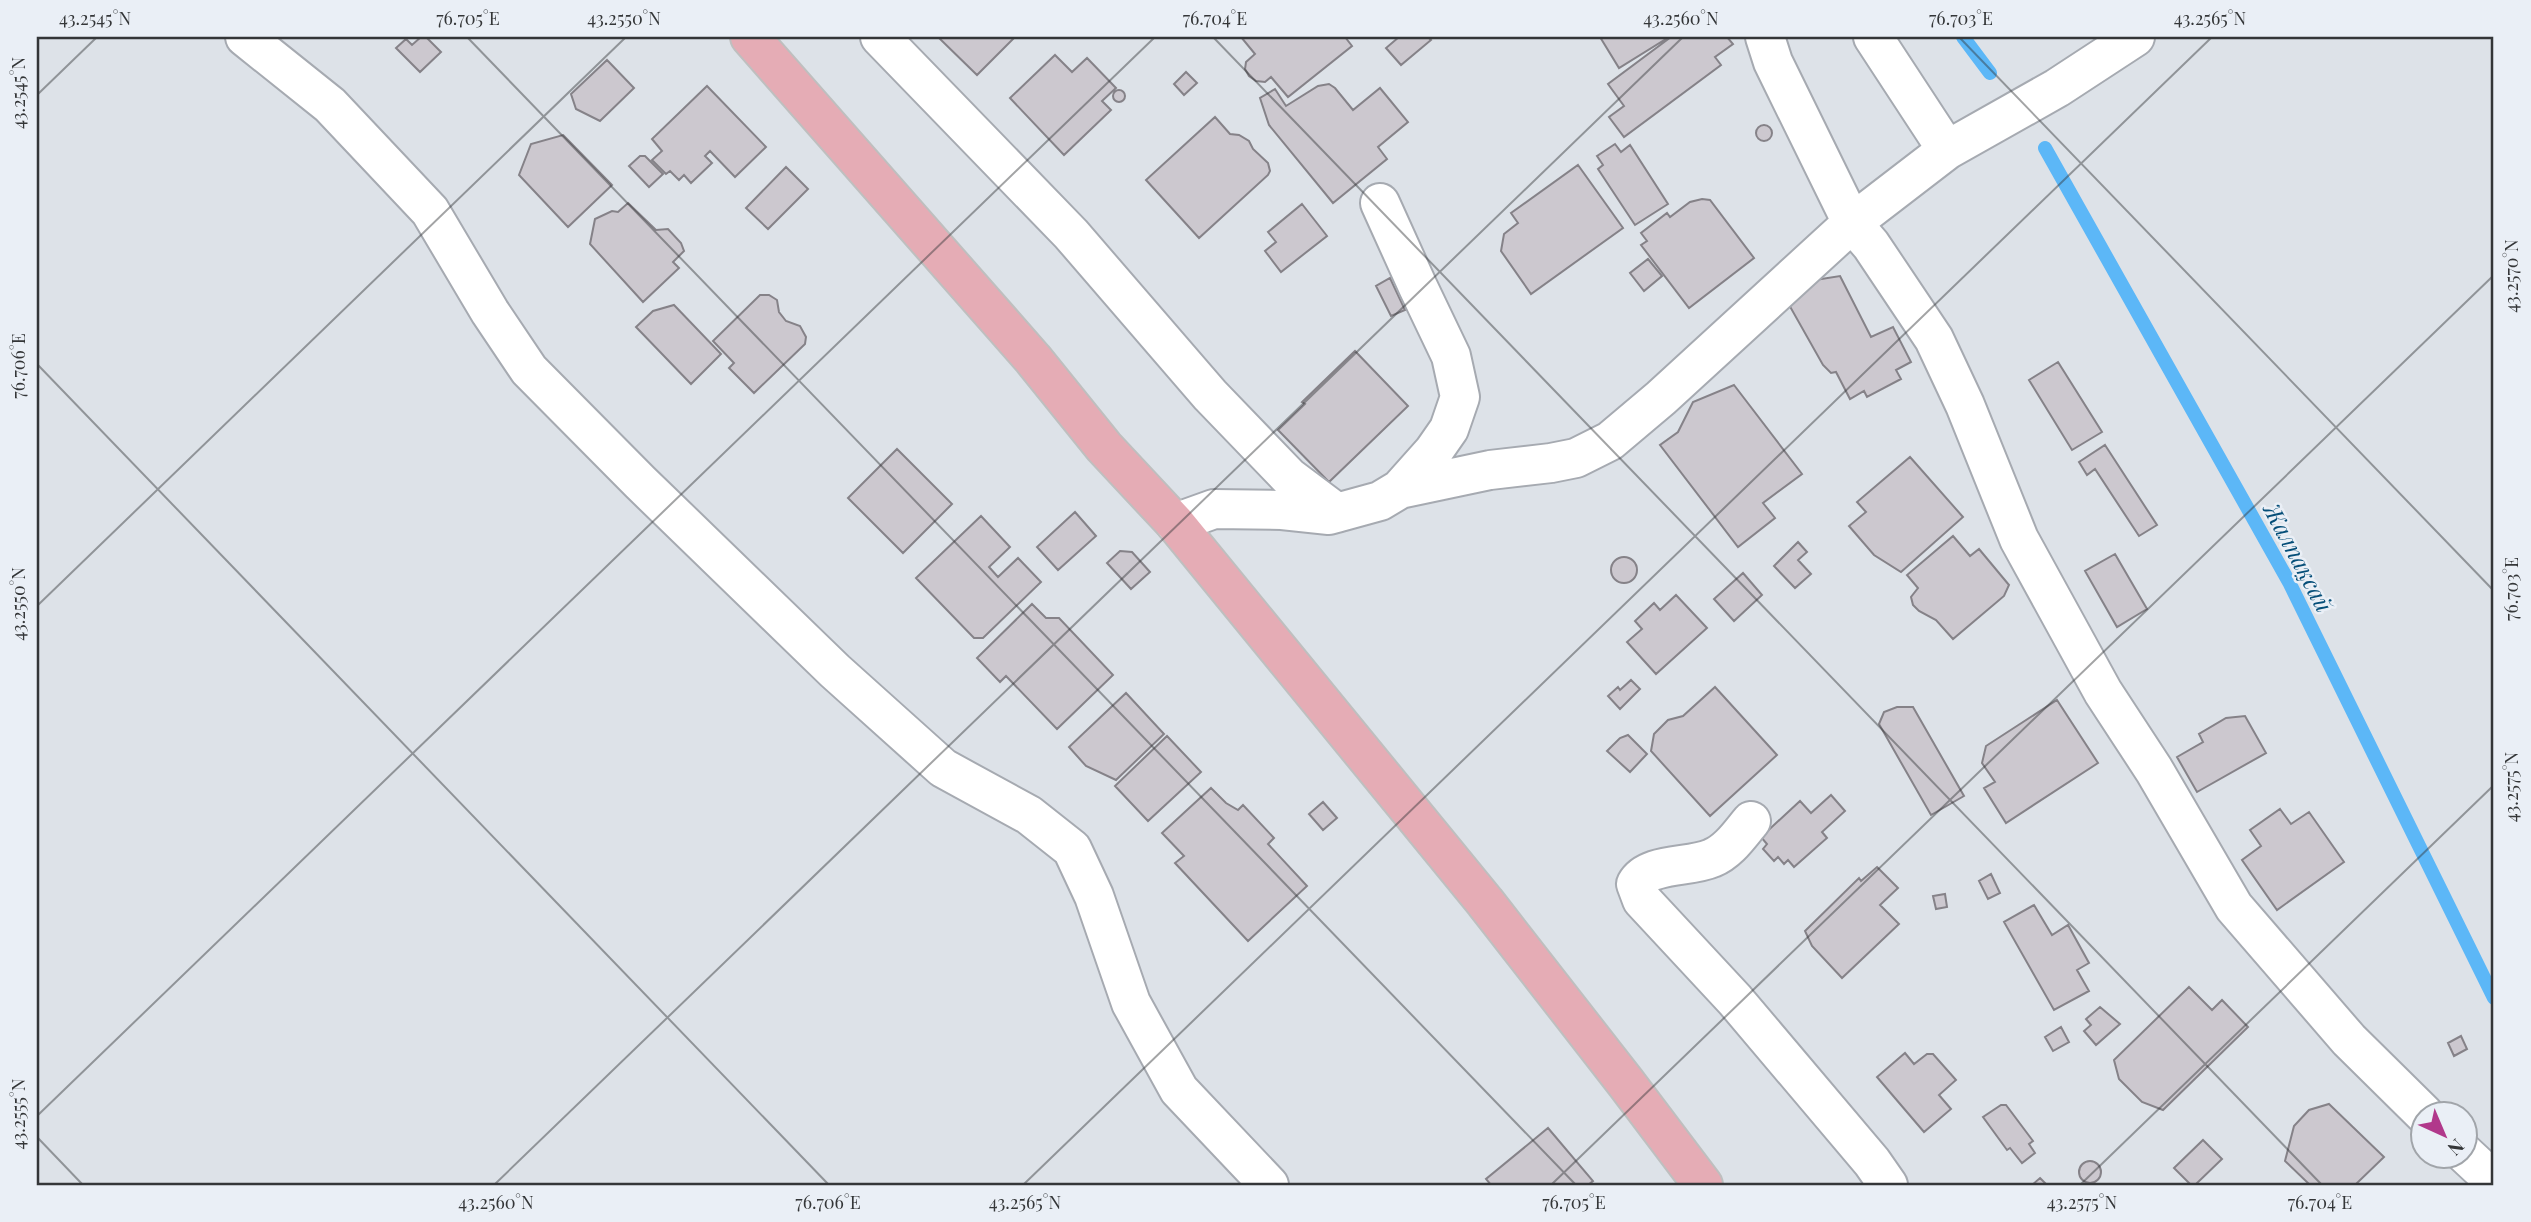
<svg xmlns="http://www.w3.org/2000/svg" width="2531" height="1222" viewBox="0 0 2531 1222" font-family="'Playfair Display',serif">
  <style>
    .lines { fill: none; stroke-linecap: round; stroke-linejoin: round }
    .stream { stroke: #5cb7f7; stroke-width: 14 }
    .building { fill: #ccc8cf; stroke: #858288; stroke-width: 2 }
    .minor-casing { stroke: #a6aab1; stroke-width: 42 }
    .major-casing { stroke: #bebfbf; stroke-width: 42 }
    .minor { stroke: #fff; stroke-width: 38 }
    .major { stroke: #e5acb5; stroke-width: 38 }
    .ticks { fill: none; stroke: #343638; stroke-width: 2; stroke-opacity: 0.45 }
    .labels { text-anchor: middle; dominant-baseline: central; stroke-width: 5; stroke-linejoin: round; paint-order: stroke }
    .water-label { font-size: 23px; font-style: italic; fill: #054e78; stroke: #eaeff6 }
    .neatline { fill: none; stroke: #343638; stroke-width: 2.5 }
    .ticks-label { font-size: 18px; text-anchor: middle; fill: #343638 }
  </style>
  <rect width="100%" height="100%" fill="#dde2e8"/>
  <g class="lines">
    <path class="stream" d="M1963 37 1990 73
      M2045 148 2289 582 2494 998"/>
  </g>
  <path class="building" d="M421 37H426L441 52 420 72 396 48 406 39 412 45Z
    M938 37H1015L977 75Z
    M1241 37H1345L1352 46 1288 97 1271 77 1265 82 1256 81 1249 76 1245 69 1246 62 1255 54Z
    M1399 37H1428L1431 40 1401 65 1386 48Z
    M1600 37H1669L1619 68Z
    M1671 37H1727L1733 44 1715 57 1721 65 1624 137 1609 117 1624 106 1608 84Z
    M1055 55 1072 72 1087 58 1116 88 1102 101 1111 110 1064 155 1010 98Z
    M607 60 634 88 600 121 576 109 571 94Z
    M1186 72 1197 83 1184 95 1174 84Z
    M1329 84 1335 88 1353 110 1380 88 1408 122 1378 147 1387 159 1333 203 1269 125 1260 98 1275 89 1286 106 1318 86Z
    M707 86 766 147 735 177 710 151 705 156 712 163 691 183 684 175 679 180 670 171 666 174 652 160 662 151 652 139Z
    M1113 96a6 6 0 1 1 12 0a6 6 0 1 1-12 0Z
    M1215 117 1230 134 1239 135 1249 141 1253 149 1268 163 1270 171 1268 175 1199 238 1146 180Z
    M1756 133a8 8 0 1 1 16 0a8 8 0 1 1-16 0Z
    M563 135 612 185 568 227 519 175 531 144Z
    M1615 144 1621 152 1630 145 1668 204 1635 225 1598 169 1603 165 1597 156Z
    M640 156H645L663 174 649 187 629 166Z
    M1578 165 1623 228 1531 294 1501 251 1504 234 1518 223 1511 213Z
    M786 167 808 189 768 229 746 208Z
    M1702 199 1710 200 1754 258 1689 308 1641 245 1647 241 1641 233 1667 213 1670 217 1690 202Z
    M628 203 656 230 668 229 681 243 684 251 673 262 679 268 643 302 590 244 595 219 612 211 618 212Z
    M1302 204 1327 236 1281 272 1265 251 1276 242 1268 232Z
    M1648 259 1662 276 1644 291 1630 273Z
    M1840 276 1871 337 1893 327 1911 362 1896 370 1901 379 1867 397 1864 391 1850 399 1836 372 1831 373 1823 365 1788 303 1809 281Z
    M1390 278 1405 310 1391 316 1376 286Z
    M760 295H769L777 300 779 312 786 321 800 326 806 337 805 344 754 393 729 368 734 363 713 341Z
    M674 305 721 354 691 384 636 327 653 311Z
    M1355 351 1408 406 1329 482 1278 430 1305 404 1302 402Z
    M2058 362 2102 432 2072 450 2029 380Z
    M1734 385 1802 474 1763 503 1775 518 1738 547 1660 445 1678 432 1693 402Z
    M2105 445 2157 525 2139 536 2095 469 2087 475 2079 462Z
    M897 449 952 504 903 553 848 498Z
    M1910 457 1963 517 1901 572 1874 555 1849 526 1866 512 1857 502Z
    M1075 512 1096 536 1058 570 1037 547Z
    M981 516 1010 547 989 567 998 577 1018 558 1041 582 983 638H974L916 578Z
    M1953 536 1970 556 1979 549 2009 585 2004 596 1953 639 1936 620 1919 611 1913 605 1911 597 1918 588 1907 575Z
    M1798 542 1807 552 1798 560 1811 574 1795 588 1774 566Z
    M1120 551 1132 552 1150 572 1131 589 1107 563Z
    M2115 554 2147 609 2117 627 2085 571Z
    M1611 570a13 13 0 1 1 26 0a13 13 0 1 1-26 0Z
    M1743 573 1762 595 1734 621 1714 599Z
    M1676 595 1707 628 1656 674 1627 642 1642 629 1635 621 1654 603 1660 610Z
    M1032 604 1046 618H1059L1113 675 1057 729 1006 676 1000 682 977 658Z
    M1631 680 1640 689 1620 709 1608 696 1618 687 1620 690Z
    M1715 687 1777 755 1710 816 1651 751 1654 734 1668 720 1683 716Z
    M1126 693 1164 734 1116 780 1086 766 1069 747Z
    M2057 700 2098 763 2006 823 1984 788 1995 782 1982 763 1986 746Z
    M1897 707H1913L1964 796 1931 815 1879 724 1884 712Z
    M2245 716 2266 753 2197 792 2177 757 2203 742 2199 734 2226 718Z
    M1628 735 1647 754 1630 772 1607 751 1620 738Z
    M1167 736 1201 772 1148 821 1115 786Z
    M1211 788 1226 803 1238 810 1243 805 1274 838 1268 844 1307 886 1248 941 1175 863 1184 856 1162 833Z
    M1831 795 1845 811 1822 832 1827 838 1794 867 1788 860 1784 864 1778 857 1774 861 1763 849 1767 844 1761 837 1800 801 1811 813Z
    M1323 802 1337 818 1323 830 1309 814Z
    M2280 809 2291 824 2309 812 2344 862 2277 910 2242 860 2261 846 2250 830Z
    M1877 867 1898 888 1880 905 1899 924 1842 978 1812 946 1805 931 1859 878 1861 881Z
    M1991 874 2000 893 1988 899 1979 881Z
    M1945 894 1947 907 1936 909 1933 896Z
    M2034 905 2052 935 2068 925 2089 963 2077 970 2089 991 2054 1010 2004 922Z
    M2189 987 2212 1010 2222 1000 2248 1027 2163 1110 2142 1102 2119 1079 2114 1060Z
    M2100 1007 2120 1024 2096 1045 2084 1031 2091 1025 2086 1019Z
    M2061 1027 2069 1042 2053 1051 2045 1037Z
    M2461 1036 2467 1049 2454 1056 2448 1043Z
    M1905 1053 1914 1064 1927 1054H1933L1956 1080 1939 1095 1951 1109 1924 1132 1877 1077Z
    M2329 1104 2384 1157 2355 1185H2310L2285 1161 2294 1126 2309 1110Z
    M2001 1105H2006L2033 1141 2029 1144 2035 1153 2022 1163 2010 1148 2007 1150 1983 1117Z
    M1548 1128 1593 1181 1588 1185H1491L1486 1179Z
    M2203 1140 2222 1159 2195 1185H2191L2174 1168Z
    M2079 1172a11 11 0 1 1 22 0a11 11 0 1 1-22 0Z
    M2040 1178 2047 1185H2032Z"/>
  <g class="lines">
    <g class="minor-casing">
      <path id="minor" d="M245 37 330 105 430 211 490 312 529 370 640 482 835 671 943 768 1029 815 1072 849 1094 896 1131 1003 1179 1090 1269 1185
        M880 37 1071 234 1210 395 1289 477 1337 513
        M1765 37 1773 62 1852 223 1871 245 1934 339 1965 405 2019 539 2103 692 2154 770 2234 907 2349 1040 2424 1114
        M1873 37 1947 150
        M1400 489 1490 470 1551 463 1576 458 1610 441 1661 398 1852 223 1947 150 2057 88 2135 37
        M1175 523 1214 509 1282 510 1329 515 1380 501 1400 489 1433 452 1449 429 1460 397 1451 356 1418 287 1380 203
        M1751 821C1740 834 1729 851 1712 858 1690 868 1648 862 1636 884L1642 900 1735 1000 1872 1162 1888 1185
        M2464 1153 2494 1181"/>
    </g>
    <g class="major-casing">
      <path id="major" d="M750 37 1033 359 1104 447 1175 523 1485 902 1626 1083 1703 1185"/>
    </g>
    <use href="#minor" class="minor"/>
    <use href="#major" class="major"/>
  </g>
  <path class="ticks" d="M467 37 1576 1185M1213 37 2322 1185M1959 37 2494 591M37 95 97 37M37 364 829 1185M37 606 626 37M37 1116 1155 37M37 1137 83 1185M494 1185 1683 37M1023 1185 2212 37M1551 1185 2494 275M2080 1185 2494 785"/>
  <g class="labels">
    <g class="water-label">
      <text transform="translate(2299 557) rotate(62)">Жалпақсай</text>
    </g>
  </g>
  <rect width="2531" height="1222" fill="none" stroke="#eaeff6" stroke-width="77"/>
  <g transform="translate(2444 1135) rotate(136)"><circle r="33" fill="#eaeff6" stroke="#a1a5aa" stroke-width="2"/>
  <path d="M0-5L12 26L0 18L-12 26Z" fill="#b1388b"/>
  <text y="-10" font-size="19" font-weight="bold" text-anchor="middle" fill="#343638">N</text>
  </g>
  <rect x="38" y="38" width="2454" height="1146" class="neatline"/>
  <g class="ticks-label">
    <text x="95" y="25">43.2545°N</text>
    <text x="468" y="25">76.705°E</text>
    <text x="624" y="25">43.2550°N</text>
    <text x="1215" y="25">76.704°E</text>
    <text x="1681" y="25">43.2560°N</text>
    <text x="1961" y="25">76.703°E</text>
    <text x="2210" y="25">43.2565°N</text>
    <text transform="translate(19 93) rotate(-90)" y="6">43.2545°N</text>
    <text transform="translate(2512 276) rotate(-90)" y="6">43.2570°N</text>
    <text transform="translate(19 366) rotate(-90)" y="6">76.706°E</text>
    <text transform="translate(2512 589) rotate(-90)" y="6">76.703°E</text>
    <text transform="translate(19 604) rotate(-90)" y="6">43.2550°N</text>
    <text transform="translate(2512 787) rotate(-90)" y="6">43.2575°N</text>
    <text transform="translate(19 1114) rotate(-90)" y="6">43.2555°N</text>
    <text x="496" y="1209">43.2560°N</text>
    <text x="828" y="1209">76.706°E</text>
    <text x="1025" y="1209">43.2565°N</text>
    <text x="1574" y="1209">76.705°E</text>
    <text x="2082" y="1209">43.2575°N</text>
    <text x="2320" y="1209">76.704°E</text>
  </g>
</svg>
